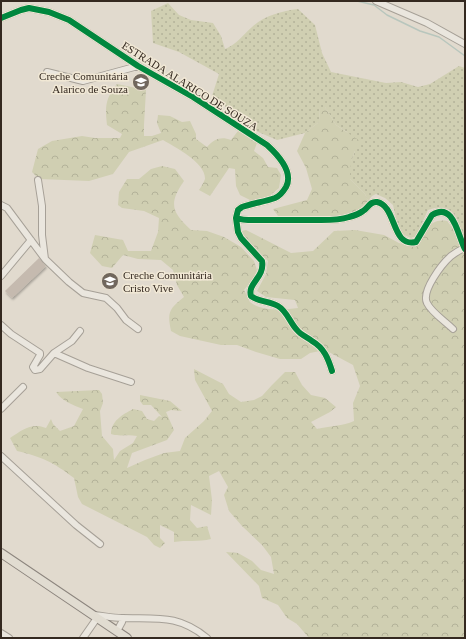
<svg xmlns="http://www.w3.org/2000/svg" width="466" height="639" viewBox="0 0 466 639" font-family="'Times New Roman',serif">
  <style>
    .grass { fill: url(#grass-dots) }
    .forest { fill: url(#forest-crowns) }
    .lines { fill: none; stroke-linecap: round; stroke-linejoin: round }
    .stream { stroke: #b8c6bd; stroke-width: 1.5 }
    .building { fill: #c5baaf; filter: url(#shadow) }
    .minor-casing { stroke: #a6a097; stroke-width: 8 }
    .major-casing { stroke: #8c857e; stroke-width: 10 }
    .minor { stroke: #eae6de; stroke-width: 6 }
    .major { stroke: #e1dcd1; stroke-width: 8 }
    .cycleway-casing { stroke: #f1e8d5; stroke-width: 8 }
    .cycleway { stroke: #00873e; stroke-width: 6 }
    .labels { text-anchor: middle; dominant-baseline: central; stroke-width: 3; stroke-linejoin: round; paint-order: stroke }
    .poi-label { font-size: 11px; fill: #342920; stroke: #f1e8d5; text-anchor: end }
    .street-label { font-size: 11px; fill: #342920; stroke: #f1e8d5 }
  </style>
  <defs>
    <pattern id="grass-dots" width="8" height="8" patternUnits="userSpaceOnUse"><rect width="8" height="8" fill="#d0cfb2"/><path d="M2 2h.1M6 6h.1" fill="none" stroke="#b3b299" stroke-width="1.8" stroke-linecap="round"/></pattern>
    <pattern id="forest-crowns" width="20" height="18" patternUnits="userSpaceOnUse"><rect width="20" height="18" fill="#d0cfb2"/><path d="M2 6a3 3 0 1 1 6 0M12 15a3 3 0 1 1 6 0" fill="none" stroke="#b3b299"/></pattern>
    <filter id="shadow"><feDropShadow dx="1" dy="2" stdDeviation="1" flood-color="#0004"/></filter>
  </defs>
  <rect width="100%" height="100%" fill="#e1dace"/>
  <path class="grass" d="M168 3 179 15 191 20 213 23 221 36 225 49C237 44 242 36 252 27 264 16 281 11 298 9L315 25 322 53 331 72 386 83 401 82 418 87 430 84 459 66 465 68V248C460 226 458 199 428 210L416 236 411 238 402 234 398 227 393 205 385 198 376 194 372 196 368 201 365 194 350 179V164L355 151 347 132 336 125 325 107 320 108 319 122 305 133 277 140 256 131 212 96 219 74 179 52 153 43 151 11Z"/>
  <path class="forest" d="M117 84 146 90 144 125V136H152L161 133 157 123 158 115 170 116 182 122 190 121 196 134V139L207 147C214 139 221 136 231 140L238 131 257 143 254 151 263 158 268 167 277 168 281 175 279 188 268 197 252 201 240 195 236 186 235 169 229 168 210 196 199 190C201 187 204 182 205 179 206 163 175 147 163 140L129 152 113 174 89 181 39 179 32 172 38 149 52 141 82 136 95 138H120L122 134 107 125C105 107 105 99 117 84Z
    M320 107H325L336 125 360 141C352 155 350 163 350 179L365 194 368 201 358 211 346 216H278L273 209 307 200 312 189 306 168 297 151 305 133 319 122Z
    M162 166 175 169 184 181C168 204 172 212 191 230L207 231 224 237 241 247 254 261 257 270 253 279 244 290C246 293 248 299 250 302 261 312 285 310 298 308L295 300 266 297 257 291 266 274 268 261 244 237 242 231 246 230 291 253 313 251 334 231 355 230 384 235 399 243 416 247C424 233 429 218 447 221L455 231 465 251V638H309L297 624 287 618 278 605 262 598 259 586 226 552 238 553 252 561 261 570 274 574 271 557 262 545 242 526 229 511 224 495 228 487 219 471 209 476 212 500 211 515 191 505 190 520 197 528 207 526 211 539C199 542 186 540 174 542V532L160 525V538L165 543 160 548 154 545 147 537 82 504 78 497 74 478C53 462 42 457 17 451L10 438C22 430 32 422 46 428L51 419 53 424 60 431 74 426 83 409C73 405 62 401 56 392L99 390 102 394 103 403 100 411 102 436 113 449 114 460 120 451 133 443 137 436C127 434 120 437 111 434 111 421 122 415 133 409L142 411 147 419 154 421 159 416 162 417 151 405H143L140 401V395L170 401 182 411 171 410 166 412 174 430 167 440 132 453 127 468 145 460 164 453 180 451 185 438 204 421 212 411 195 380 194 369 223 384 229 394 241 402 254 400 262 396 272 385 285 372H295L302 385 311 395 325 398 336 407 330 412 311 422 317 429C329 426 343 426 354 421L353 403 360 386 353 365 325 350 310 353 301 359H280L256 352 237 345H221L180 336 171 331C167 312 169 309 184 297L177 285 173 270 161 260 138 259 123 255 112 268 102 266 90 253 95 235 123 240 128 251H151L158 232 159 218 144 211 122 208 118 205 119 192 127 179H139L151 169Z"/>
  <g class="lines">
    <path class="stream" d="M357 1 374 5 387 15 420 31 439 37 465 56"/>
  </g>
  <path class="building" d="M39 258 46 266 12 298 5 291Z"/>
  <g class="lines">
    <g class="minor-casing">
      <path id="minor" d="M376 1 427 23 465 44
        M1 18 21 10 29 8 49 12 69 20 138 66 193 97 267 145C278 155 294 172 286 187 283 192 280 196 275 198 264 202 253 203 242 207L238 210 236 218C244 221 254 220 263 220 279 220 296 220 312 220 324 220 337 221 349 217 353 216 359 214 363 211 368 208 370 201 377 202 397 206 391 248 416 242L432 215C454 201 458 237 465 249
        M47 72 83 81 138 66
        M38 180 42 206V235L45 259
        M1 205 7 208 45 259 69 282 83 293 106 298 117 308 126 320 138 329
        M236 218 238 232 241 238 262 261C265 278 247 283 251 296 259 302 269 301 278 306 287 311 290 323 297 330 301 335 307 337 312 341 324 348 328 358 332 371
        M1 276 31 240
        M1 325 11 334 40 353V355L33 367 35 370 40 369 54 353 88 368 131 382
        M453 329C446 322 431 312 427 303 421 291 442 264 451 256 455 253 460 250 464 248
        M54 353 72 341 80 331
        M1 409 23 387
        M1 456 76 525 100 544
        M94 615C104 616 113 618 122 618 157 619 178 614 207 638
        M117 631 122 622 123 618
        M1 633 9 638
        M83 638 97 618"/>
    </g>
    <g class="major-casing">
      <path id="major" d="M1 553 127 638"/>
    </g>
    <use href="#minor" class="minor"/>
    <use href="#major" class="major"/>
    <g class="cycleway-casing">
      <path id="cycleway" d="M1 18 21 10 29 8 49 12 69 20 138 66 193 97 267 145C278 155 294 172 286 187 283 192 280 196 275 198 264 202 253 203 242 207L238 210 236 218C244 221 254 220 263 220 279 220 296 220 312 220 324 220 337 221 349 217 353 216 359 214 363 211 368 208 370 201 377 202 397 206 391 248 416 242L432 215C454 201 458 237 465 249
        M236 218 238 232 241 238 262 261C265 278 247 283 251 296 259 302 269 301 278 306 287 311 290 323 297 330 301 335 307 337 312 341 324 348 328 358 332 371"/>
    </g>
    <use href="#cycleway" class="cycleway"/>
  </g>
  <defs>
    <g id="school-disc" transform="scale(0.9)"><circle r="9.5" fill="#71675d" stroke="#f1e8d5"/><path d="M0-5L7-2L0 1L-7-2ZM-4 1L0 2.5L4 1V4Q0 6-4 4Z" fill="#fff"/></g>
  </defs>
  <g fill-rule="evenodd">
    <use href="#school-disc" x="141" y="82"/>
    <use href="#school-disc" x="110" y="281"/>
  </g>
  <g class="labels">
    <g class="poi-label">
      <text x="128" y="76">Creche Comunitária<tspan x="128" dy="13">Alarico de Souza</tspan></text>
      <text x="123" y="275" text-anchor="start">Creche Comunitária<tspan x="123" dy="13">Cristo Vive</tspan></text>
    </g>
    <g class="street-label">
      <text transform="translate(190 86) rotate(32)">ESTRADA ALARICO DE SOUZA</text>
    </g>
  </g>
  <rect width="466" height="639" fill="none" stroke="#342920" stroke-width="4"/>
</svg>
